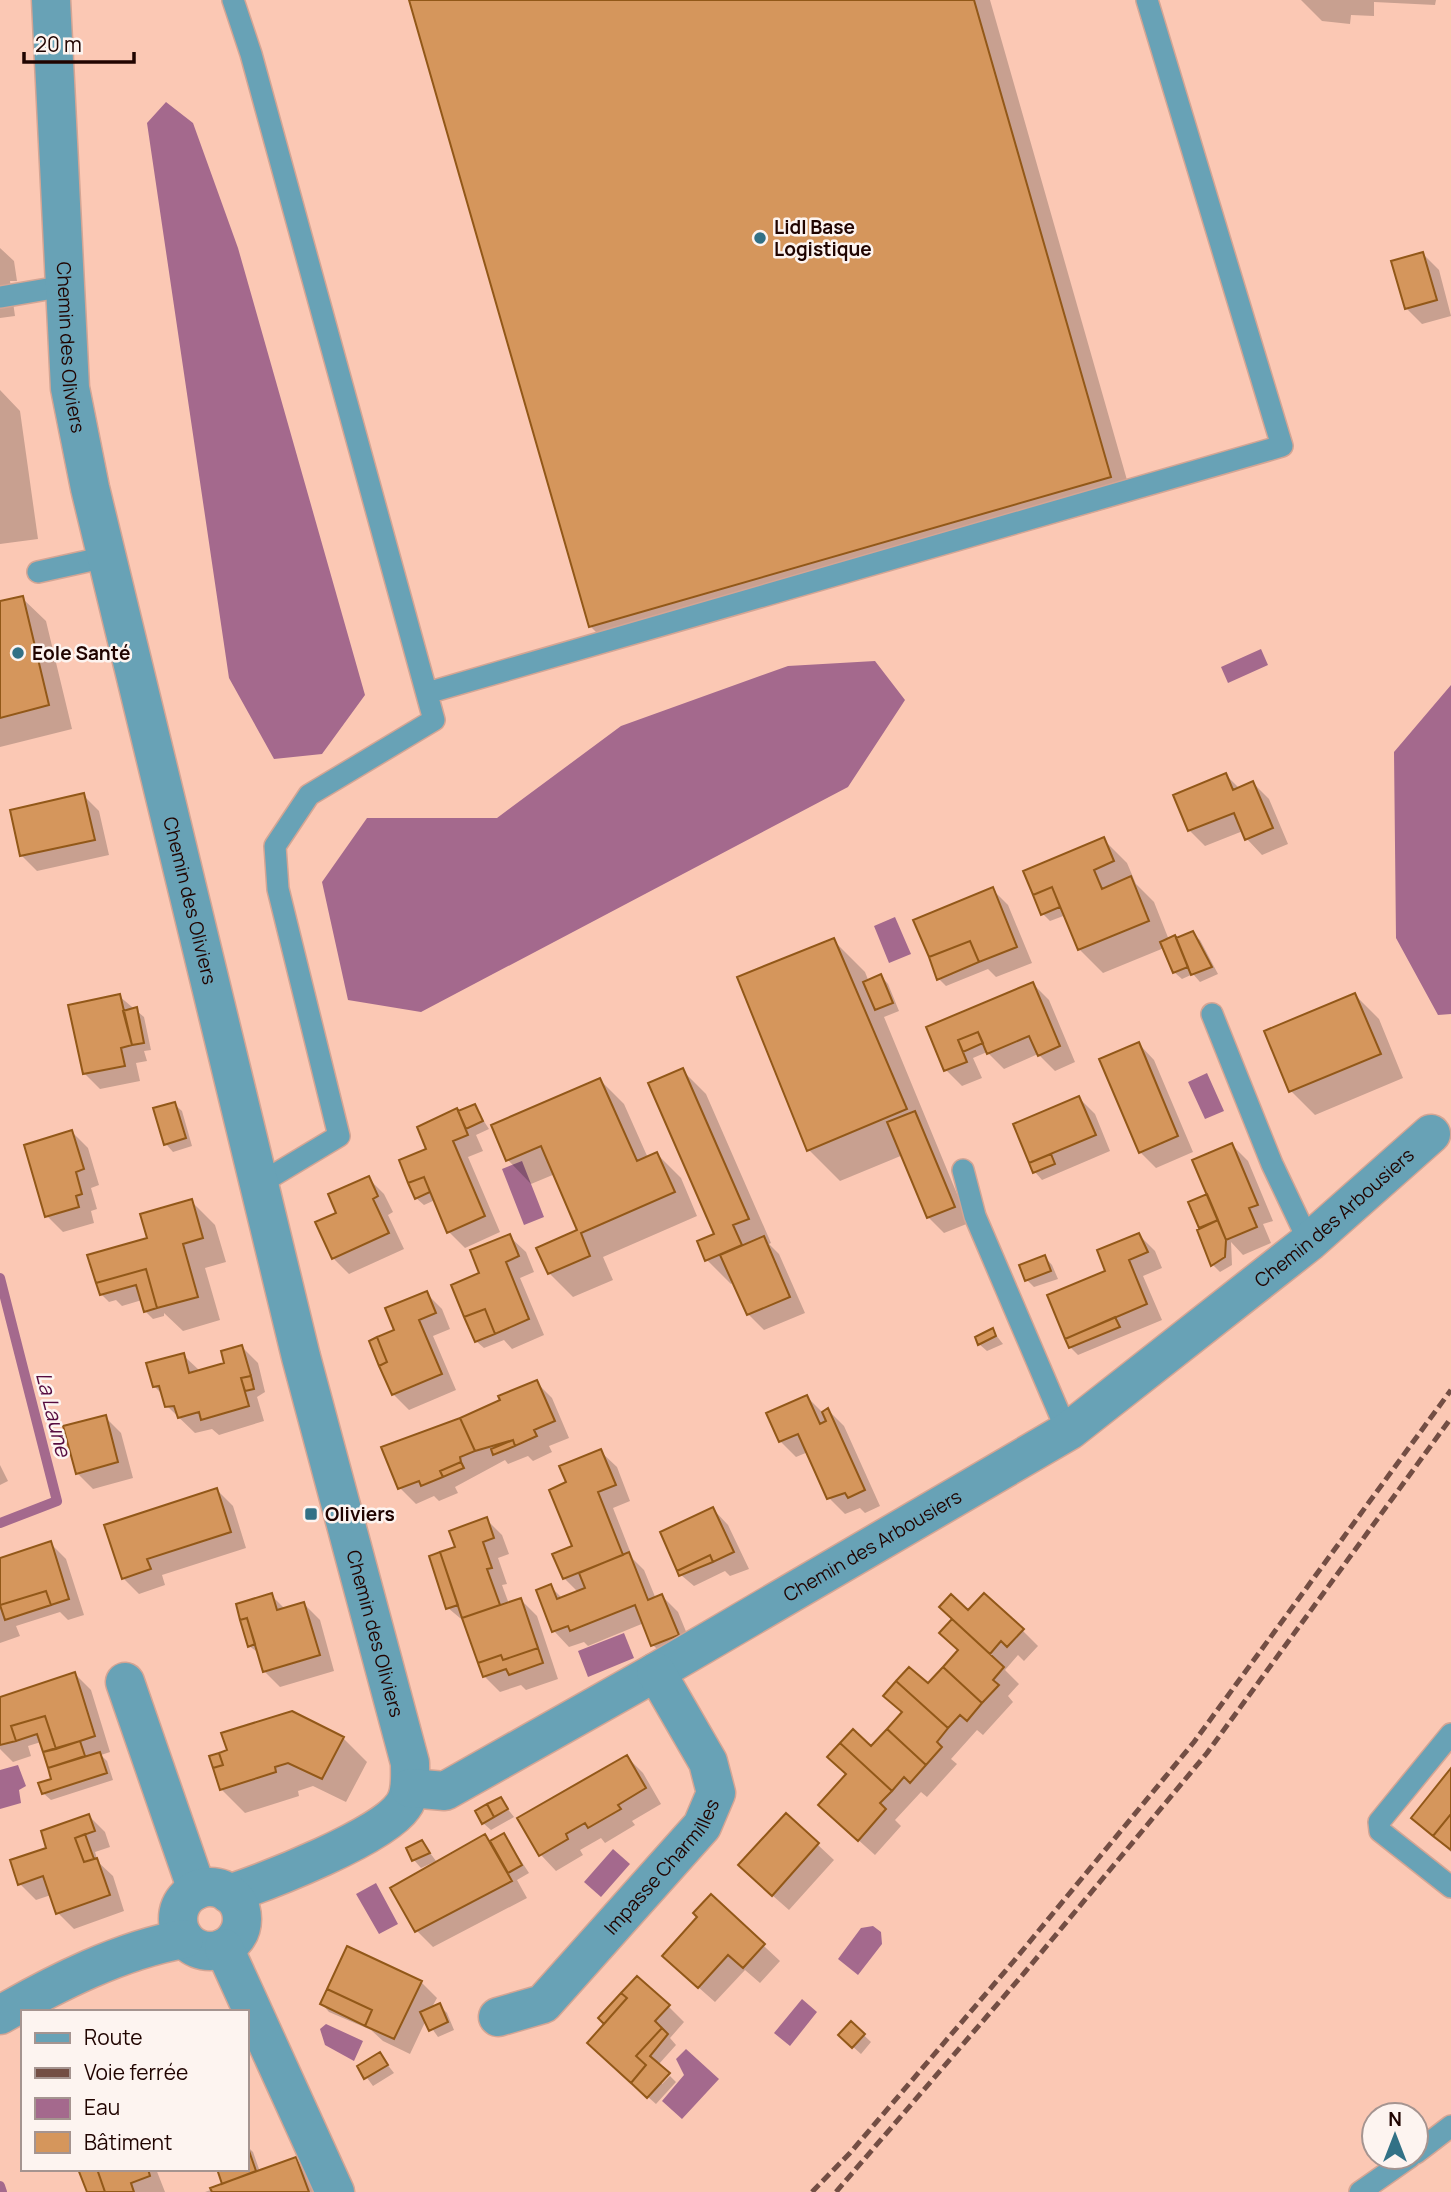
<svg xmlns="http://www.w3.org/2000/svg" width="1451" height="2192" viewBox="0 0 1451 2192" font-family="Manrope,sans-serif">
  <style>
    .water { fill: #a4698d }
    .shadow { fill: #0003 }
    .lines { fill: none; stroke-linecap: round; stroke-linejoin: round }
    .stream { stroke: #a4698d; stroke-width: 10 }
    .building { fill: #d5965c; stroke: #925818; stroke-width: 2 }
    .lane-casing { stroke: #d4a594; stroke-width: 24 }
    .street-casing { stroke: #d4a594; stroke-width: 41 }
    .lane { stroke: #68a2b6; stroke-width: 21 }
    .street { stroke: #68a2b6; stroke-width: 38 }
    .rail { stroke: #734e44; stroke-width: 5; stroke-dasharray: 10 5; stroke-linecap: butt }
    .poi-dot { fill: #327186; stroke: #fdf4f0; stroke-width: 2.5 }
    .labels { text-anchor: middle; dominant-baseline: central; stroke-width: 5; stroke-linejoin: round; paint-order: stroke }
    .poi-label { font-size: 19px; font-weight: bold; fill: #200400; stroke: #fdf4f0; text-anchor: start }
    .street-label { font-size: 19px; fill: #200400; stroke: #fdf4f0 }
    .water-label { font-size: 21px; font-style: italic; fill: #560c40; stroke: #fdf4f0 }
  </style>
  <rect width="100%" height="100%" fill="#fbc8b4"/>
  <path class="water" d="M166 102 193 123 238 248 365 695 322 754 274 759 229 678 147 123Z
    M1261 649 1268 665 1228 683 1221 667Z
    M875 661 905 700 848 787 421 1012 348 1000 322 882 367 818H497L621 726 788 666Z
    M1451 685V1014L1438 1015 1396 938 1394 752Z
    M895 917 911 954 889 963 874 926Z
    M1207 1073 1224 1111 1205 1119 1188 1082Z
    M522 1161 544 1217 524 1225 502 1169Z
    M624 1633 634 1658 588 1677 578 1651Z
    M18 1765 26 1786 19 1790 21 1803 0 1809V1770Z
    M613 1849 630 1864 601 1897 584 1882Z
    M376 1883 398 1924 379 1934 356 1894Z
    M873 1926 881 1932 882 1944 858 1975 838 1959 861 1928Z
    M802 1999 817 2012 790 2046 774 2033Z
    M326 2024 363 2041 354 2061 325 2045 320 2029Z
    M686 2049 719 2079 682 2119 662 2101 684 2075 676 2059Z"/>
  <path class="shadow" d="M411 0H990L1133 501 614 650 590 626Z
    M1301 0H1436L1435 5 1374 2V16L1351 15 1350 24 1322 21Z
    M0 248 14 261 17 281H10L15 316 0 318Z
    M1423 254 1439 270 1451 316 1422 324 1406 308Z
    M0 390 20 411 38 539 0 544Z
    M22 598 46 621 72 729 0 747V603Z
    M1226 775 1240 789 1253 783 1269 799 1288 844 1262 855 1247 839 1243 831 1205 846 1189 830Z
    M83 795 99 811 109 855 37 871 21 855Z
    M1103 839 1127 863 1136 884 1154 902 1169 940 1192 933 1200 940 1218 974 1200 982 1193 974 1182 979 1174 972 1164 948 1103 973 1079 949 1066 915 1050 921 1043 914 1025 872Z
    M992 889 1008 905 1032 963 996 977 988 969 946 986 939 979Z
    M834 941 865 972 869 982 881 976 888 984 899 1011 884 1017 969 1223 944 1233 928 1217 903 1155 840 1181 809 1150Z
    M1033 984 1049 1000 1075 1062 1055 1071 1038 1054 1004 1069 987 1052 973 1058 982 1078 962 1086 946 1070 928 1028Z
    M1355 995 1379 1019 1403 1078 1315 1115 1291 1091Z
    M119 996 144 1017 151 1050 144 1051 147 1061 136 1063 140 1081 100 1089 84 1073Z
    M1139 1044 1154 1060 1193 1152 1156 1168 1140 1152Z
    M682 1070 706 1094 771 1243 769 1244 779 1254 805 1313 764 1330 748 1314 734 1282 731 1284 707 1260 699 1242 716 1235Z
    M600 1080 624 1104 648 1158 657 1154 681 1178 697 1216 603 1257 613 1280 573 1297 549 1273 580 1231 555 1174 531 1184 508 1160 493 1126Z
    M1079 1098 1095 1114 1110 1151 1042 1180 1035 1172 1015 1125Z
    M174 1104 182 1111 192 1146 173 1152 166 1144Z
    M474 1106 489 1129 476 1135 483 1151 468 1157 500 1232 465 1248 449 1232 435 1200 424 1205 416 1198 429 1150 459 1112Z
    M72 1132 88 1148 99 1185 91 1188 97 1209 91 1211 94 1223 63 1232 47 1216Z
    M1232 1145 1248 1161 1273 1221 1263 1224 1271 1243 1243 1255 1231 1242 1232 1265 1220 1272 1213 1265 1190 1203 1212 1202Z
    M368 1178 384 1194 393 1212 388 1215 404 1249 349 1274 333 1258 317 1223 339 1213Z
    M191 1201 215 1225 226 1262 205 1268 220 1320 183 1331 164 1313V1316L153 1319 146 1312 142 1300 122 1306 116 1300 109 1302 101 1294Z
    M1139 1235 1155 1251 1162 1268 1143 1276 1162 1320 1078 1355 1070 1347 1107 1272Z
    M510 1237 526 1252 534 1272 520 1278 544 1335 512 1349 504 1340 484 1348 476 1341Z
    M1045 1257 1052 1265 1058 1279 1034 1287 1027 1280Z
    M426 1293 442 1309 450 1329 433 1336 456 1390 409 1410 393 1394 396 1331Z
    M992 1330 1003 1344 987 1351 979 1344Z
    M242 1347 258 1363 265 1392 257 1397 264 1421 219 1435 212 1429 195 1433 167 1406 164 1396 154 1386 183 1355 200 1371 226 1364Z
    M536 1382 552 1398 569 1438 549 1446 552 1452 533 1461 528 1456 508 1464 505 1460 455 1487 458 1493 439 1501 434 1496 416 1504 400 1488 383 1448 503 1401Z
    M807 1397 823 1413 828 1410 844 1426 880 1506 865 1513 860 1508 845 1514 829 1498 808 1452 796 1457 780 1441Z
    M105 1417 121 1433 133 1478 93 1489 77 1473Z
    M601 1452 617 1467 630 1501 613 1508 633 1559 644 1570 656 1599 662 1596 678 1612 694 1651 669 1661 653 1645 644 1623 588 1646 584 1642 569 1647 554 1631 550 1586 563 1599 579 1593 564 1578 574 1547 568 1483Z
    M0 1465 8 1481 0 1485Z
    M217 1490 233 1506 246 1548 162 1575 165 1585 139 1594 123 1578Z
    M713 1509 728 1525 749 1569 730 1576 725 1571 694 1586 681 1575Z
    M486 1519 502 1535 509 1554 498 1558 507 1584 502 1585 509 1604 521 1600 537 1616 558 1679 526 1690 521 1685 500 1692 484 1676 466 1623 448 1608 457 1548Z
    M50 1543 66 1559 84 1615 68 1620 60 1612 16 1626 20 1636 0 1643V1560Z
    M271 1595 286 1610 304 1604 320 1620 334 1671 280 1687 264 1671 259 1653 249 1646Z
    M968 1613 1022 1630 1038 1646 1024 1661 1018 1655 1005 1670 1019 1684 1008 1696 1013 1702 983 1735 977 1730 951 1759 957 1764 927 1797 921 1792 895 1820 901 1826 875 1855 836 1820 871 1749 960 1651 942 1633 954 1620Z
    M75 1674 91 1690 110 1752 101 1755 107 1761 113 1780 51 1800 43 1793 53 1780 41 1742 28 1746 31 1756 13 1762 0 1749V1699Z
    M343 1738 367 1762 346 1802 313 1786 298 1791 299 1796 245 1813 221 1789 229 1752Z
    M627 1757 643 1773 661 1804 632 1821 635 1825 605 1843 601 1838 580 1850 583 1855 556 1871 541 1855Z
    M1451 1771V1852L1413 1818Z
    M500 1799 514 1817 491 1830 483 1823Z
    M786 1815 834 1860 789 1910 756 1881Z
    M89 1816 105 1832 110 1847 95 1852 98 1862 113 1876 124 1911 74 1929 58 1913 51 1895 36 1900 20 1884 48 1849Z
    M504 1835 529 1873 517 1880 527 1898 433 1947 417 1931 393 1889 485 1837 491 1842Z
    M422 1842 436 1861 421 1868 414 1860Z
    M711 1897 780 1961 760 1983 745 1970 715 2002 680 1971 700 1917Z
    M421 1982 437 1998 431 2009 439 2005 447 2013 454 2030 438 2037 426 2020 410 2054 383 2041 371 2030 329 2012 322 2004Z
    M668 2006 684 2022 670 2038 676 2045 658 2065 662 2084 670 2076 676 2082 656 2104 605 2059Z
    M851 2023 871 2042 861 2054 840 2035Z
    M380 2055 394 2073 373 2086 359 2067Z
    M247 2146 253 2152 260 2172 296 2159 319 2182 323 2192H205L224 2185 247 2169Z
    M80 2169H156L165 2192H89Z"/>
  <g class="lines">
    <path class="stream" d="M0 1278 57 1501 0 1523
      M0 2186 2 2192"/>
  </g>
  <path class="building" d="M409 0H974L1111 477 589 627Z
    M1423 252 1437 300 1405 309 1391 261Z
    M23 596 49 705 0 718V601Z
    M1226 773 1233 790 1253 781 1273 828 1245 840 1234 813 1188 831 1173 795Z
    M84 793 95 840 20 856 10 810Z
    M1104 837 1114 861 1094 870 1102 889 1131 876 1149 921 1078 950 1052 887 1033 895 1023 871Z
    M993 887 1017 947 979 962 970 941 929 957 913 920Z
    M1052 887 1060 907 1041 915 1033 895Z
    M1193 931 1212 967 1191 975 1176 938Z
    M1175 935 1188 967 1173 973 1160 942Z
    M834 938 907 1109 807 1151 737 977Z
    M970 941 979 962 937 980 929 957Z
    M881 974 893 1003 875 1010 863 982Z
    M1033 982 1060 1046 1038 1056 1029 1036 987 1054 978 1032 958 1040 967 1062 944 1071 926 1027Z
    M1355 993 1381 1054 1289 1092 1264 1031Z
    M120 994 132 1045 121 1048 125 1066 83 1074 68 1005Z
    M137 1007 144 1043 132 1045 123 1011Z
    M978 1032 983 1043 963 1052 958 1040Z
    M1139 1042 1178 1136 1139 1153 1099 1059Z
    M683 1068 749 1219 733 1225 742 1245 705 1261 697 1241 714 1234 648 1083Z
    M600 1078 637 1161 657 1152 675 1192 581 1233 590 1256 548 1274 536 1248 577 1230 541 1146 506 1161 491 1125Z
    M1079 1096 1096 1135 1029 1163 1013 1124Z
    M175 1102 186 1138 164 1145 153 1108Z
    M475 1104 483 1121 466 1129 458 1111Z
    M457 1108 468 1135 453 1141 485 1216 447 1233 424 1177 408 1183 399 1160 426 1149 417 1127Z
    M915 1111 955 1207 927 1218 887 1122Z
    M72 1130 84 1169 76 1172 82 1194 76 1196 79 1207 45 1217 24 1145Z
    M1232 1143 1258 1205 1249 1208 1257 1227 1226 1240 1192 1160Z
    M1051 1154 1055 1164 1033 1173 1029 1163Z
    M369 1176 378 1196 373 1199 389 1233 332 1259 315 1222 336 1213 328 1194Z
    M424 1177 430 1192 415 1199 408 1183Z
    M1207 1194 1218 1220 1199 1228 1188 1202Z
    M192 1199 203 1238 183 1244 198 1297 157 1308 146 1269 96 1283 87 1255 147 1238 140 1214Z
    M1218 1220 1226 1240 1225 1257 1211 1266 1197 1230Z
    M1139 1233 1148 1252 1129 1260 1147 1304 1065 1339 1047 1295 1105 1271 1097 1250Z
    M510 1234 519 1256 506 1262 529 1319 495 1334 485 1309 464 1317 451 1285 479 1273 470 1250Z
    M764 1236 790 1297 747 1315 720 1255Z
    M1045 1255 1051 1271 1025 1281 1019 1265Z
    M146 1269 157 1308 144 1312 136 1285 100 1295 96 1283Z
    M427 1291 436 1313 419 1320 442 1374 392 1395 379 1366 387 1362 377 1337 394 1330 385 1308Z
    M485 1309 495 1334 475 1342 464 1317Z
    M1115 1317 1120 1327 1069 1348 1065 1339Z
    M993 1328 996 1336 978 1345 975 1337Z
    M377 1337 387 1362 379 1366 369 1341Z
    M242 1345 251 1376 241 1378 249 1406 201 1420 199 1412 178 1418 174 1406 165 1407 159 1386 153 1387 146 1363 184 1353 189 1373 224 1363 221 1351Z
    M251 1376 254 1389 245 1391 241 1378Z
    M537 1380 555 1421 534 1430 537 1436 515 1446 513 1440 475 1451 460 1418 500 1400 498 1396Z
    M807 1395 820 1424 826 1421 822 1412 828 1408 865 1490 848 1498 845 1493 827 1499 798 1434 779 1442 766 1413Z
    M106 1415 118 1462 76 1474 63 1426Z
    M460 1418 475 1451 460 1457 461 1462 440 1471 443 1477 421 1486 419 1481 398 1489 381 1447Z
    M513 1440 515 1446 493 1455 491 1449Z
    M601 1449 616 1485 598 1492 623 1555 563 1579 552 1554 572 1546 549 1490 566 1482 559 1466Z
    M461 1462 464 1468 443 1477 440 1471Z
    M217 1488 231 1532 147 1559 151 1569 122 1579 104 1525Z
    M713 1507 734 1552 713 1562 710 1555 677 1571 660 1532Z
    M487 1517 494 1538 483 1542 492 1568 487 1569 500 1605 462 1618 440 1552 455 1547 449 1531Z
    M51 1541 69 1599 51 1605 46 1591 0 1605V1558Z
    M440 1552 458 1605 446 1609 429 1556Z
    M629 1552 648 1600 662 1594 679 1635 651 1646 635 1605 570 1631 568 1626 552 1632 536 1590 551 1584 557 1599 585 1588 579 1573Z
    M710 1555 713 1562 679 1576 677 1571Z
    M46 1591 51 1605 5 1620 0 1605Z
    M272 1593 277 1610 304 1602 320 1655 263 1672 247 1618 240 1620 236 1604Z
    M984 1593 1024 1629 1007 1647 1001 1641 990 1654 939 1607 951 1594 968 1610Z
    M521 1598 538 1648 503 1660 501 1655 478 1663 462 1618Z
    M247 1618 255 1644 248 1647 240 1620Z
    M952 1619 1004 1667 993 1680 999 1685 982 1703 943 1667 958 1650 939 1633Z
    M538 1648 543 1663 509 1675 506 1669 483 1677 478 1663 501 1655 503 1660Z
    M909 1667 928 1683 943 1667 982 1703 967 1721 960 1715 948 1728 896 1681Z
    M75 1672 95 1736 56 1749 45 1716 11 1726 16 1741 0 1745V1697Z
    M896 1681 948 1728 937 1742 942 1747 926 1765 887 1729 902 1712 883 1696Z
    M292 1711 344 1737 322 1779 288 1763 275 1767 276 1772 220 1790 213 1768 223 1765 219 1753 227 1750 221 1733Z
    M45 1716 56 1749 43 1752 37 1734 16 1741 11 1726Z
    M853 1729 871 1746 887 1729 926 1765 910 1783 904 1777 892 1791 840 1743Z
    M80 1741 85 1756 48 1768 43 1752Z
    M840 1743 892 1791 880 1803 886 1809 858 1841 818 1805 846 1774 827 1757Z
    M100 1752 107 1773 42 1794 38 1783 51 1779 48 1768Z
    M219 1753 223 1765 213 1768 209 1756Z
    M627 1755 646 1788 618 1805 621 1809 588 1828 585 1823 566 1834 568 1839 539 1856 517 1818Z
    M1451 1768V1814L1433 1836 1411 1818Z
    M501 1797 508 1809 494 1817 487 1804Z
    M487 1804 494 1817 482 1824 475 1811Z
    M786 1813 819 1843 772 1896 738 1865Z
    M89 1814 95 1831 75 1838 84 1862 97 1858 110 1895 56 1914 43 1876 18 1885 10 1860 46 1848 41 1831Z
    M1451 1814V1850L1433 1836Z
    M504 1833 522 1865 508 1873 490 1841Z
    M85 1834 94 1859 84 1862 75 1838Z
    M485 1834 512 1881 415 1932 390 1888Z
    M422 1840 430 1853 412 1861 406 1848Z
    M711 1894 765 1944 743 1968 728 1955 698 1988 662 1956 697 1917 693 1913Z
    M347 1946 422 1981 394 2039 365 2026 372 2010 327 1989Z
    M637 1976 670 2005 655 2021 662 2028 636 2056 646 2065 631 2083 587 2043 627 1998 621 1993Z
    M327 1989 372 2010 365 2026 320 2004Z
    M621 1993 627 1998 604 2024 598 2018Z
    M440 2003 448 2022 429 2031 420 2012Z
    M851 2021 865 2034 852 2048 838 2035Z
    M662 2028 668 2034 650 2056 670 2073 647 2098 631 2083 646 2065 636 2056Z
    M380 2052 388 2065 364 2079 357 2066Z
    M247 2145 256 2171 222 2184 217 2169H247Z
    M296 2157 309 2192H212L210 2188Z
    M78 2169H97L105 2192H87Z
    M97 2169H148L150 2176 131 2183 134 2192H105Z"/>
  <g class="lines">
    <g class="lane-casing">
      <path id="lane" d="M233 0 251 54 434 720 309 795 275 846 278 889 339 1136 259 1184
        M1 297 65 286
        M38 572 106 557
        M427 693 1282 446 1147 0
        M1212 1014 1272 1164 1309 1242
        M963 1170 975 1216 1060 1415 1070 1430
        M1451 1734 1379 1822 1380 1831 1451 1887
        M1416 2153 1451 2126
        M1360 2192 1410 2157"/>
    </g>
    <g class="street-casing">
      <g id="street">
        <path id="s1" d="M51 0 70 388 90 488 301 1357 410 1763C410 1777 412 1794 403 1806 382 1837 268 1881 229 1894"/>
        <path d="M125 1682 197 1890"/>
        <path id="s2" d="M410 1788 445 1791 656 1672 1070 1430 1309 1242 1431 1134"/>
        <circle cx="210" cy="1919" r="32"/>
        <path d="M224 1948 335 2192"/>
        <path d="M0 2015C56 1983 121 1950 184 1939"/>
        <path id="s3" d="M498 2017 543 2004 702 1826 716 1793 708 1762 656 1672"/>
      </g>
    </g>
    <use href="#lane" class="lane"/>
    <use href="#street" class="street"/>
    <path class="rail" d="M812 2192 850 2153 1013 1962 1194 1742 1451 1390
      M836 2192 1025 1972 1207 1753 1451 1418"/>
  </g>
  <g class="poi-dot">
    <circle cx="760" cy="238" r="7"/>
    <circle cx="18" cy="653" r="7"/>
    <rect x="304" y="1507" width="14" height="14" rx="3.5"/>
  </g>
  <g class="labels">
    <g class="poi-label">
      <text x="774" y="227">Lidl Base<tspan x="774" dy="22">Logistique</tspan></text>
      <text x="32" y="653">Eole Santé</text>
      <text x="325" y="1514">Oliviers</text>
    </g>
    <g class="street-label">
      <text stroke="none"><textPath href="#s1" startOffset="348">Chemin des Oliviers</textPath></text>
      <text stroke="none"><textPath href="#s1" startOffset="915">Chemin des Oliviers</textPath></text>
      <text stroke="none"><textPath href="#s2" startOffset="1096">Chemin des Arbousiers</textPath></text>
      <text stroke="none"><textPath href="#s2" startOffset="528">Chemin des Arbousiers</textPath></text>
      <text stroke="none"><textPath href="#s1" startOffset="1671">Chemin des Oliviers</textPath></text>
      <text stroke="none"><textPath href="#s3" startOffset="229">Impasse Charmilles</textPath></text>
    </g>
    <g class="water-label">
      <text transform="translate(54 1414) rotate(76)">La Laune</text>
    </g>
  </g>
  <rect x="21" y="2010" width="228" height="161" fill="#fdf4f0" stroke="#a59490" stroke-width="2"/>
  <rect x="35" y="2033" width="35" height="10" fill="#68a2b6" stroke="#a59490" stroke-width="2"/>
  <text x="84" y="2045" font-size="21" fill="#200400">Route</text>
  <rect x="35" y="2068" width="35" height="10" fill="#734e44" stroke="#a59490" stroke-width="2"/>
  <text x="84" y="2080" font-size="21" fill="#200400">Voie ferrée</text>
  <rect x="35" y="2098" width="35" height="21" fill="#a4698d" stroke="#a59490" stroke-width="2"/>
  <text x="84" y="2115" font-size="21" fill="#200400">Eau</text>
  <rect x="35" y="2132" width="35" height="21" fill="#d5965c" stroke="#a59490" stroke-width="2"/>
  <text x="84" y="2150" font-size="21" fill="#200400">Bâtiment</text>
  <g transform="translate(1395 2136)"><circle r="33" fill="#fdf4f0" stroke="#a59490" stroke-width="2"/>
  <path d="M0-5L12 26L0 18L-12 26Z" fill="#327186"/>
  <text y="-10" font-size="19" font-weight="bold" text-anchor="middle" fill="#200400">N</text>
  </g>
  <path d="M24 52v10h110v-10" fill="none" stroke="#200400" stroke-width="3.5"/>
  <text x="35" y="52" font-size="21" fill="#200400" stroke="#fdf4f0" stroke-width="5" paint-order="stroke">20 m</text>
</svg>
